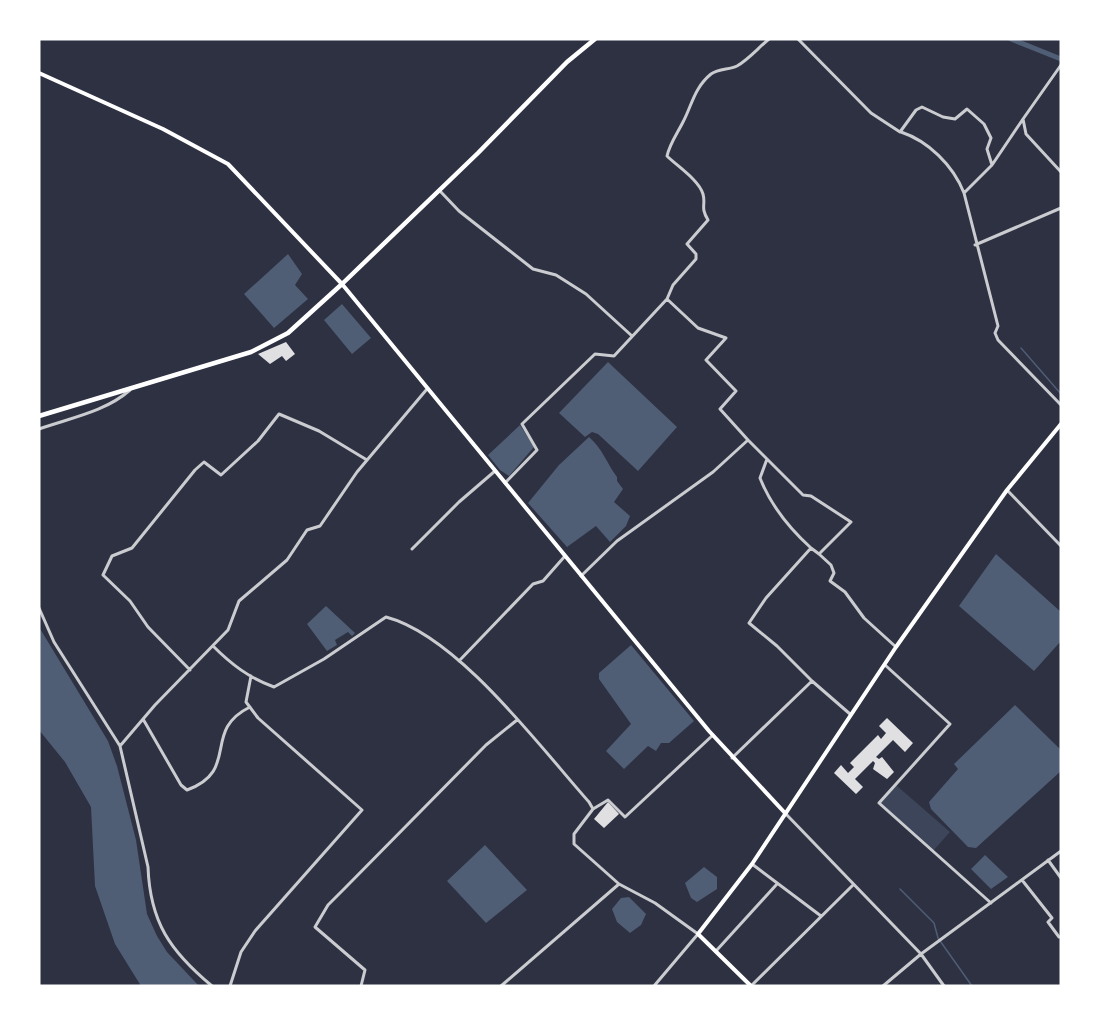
<svg xmlns="http://www.w3.org/2000/svg" width="1100" height="1025" viewBox="0 0 1100 1025" font-family="'Source Sans 3',sans-serif">
  <style>
    .green { fill: #3c4559 }
    .water { fill: #4f5d75 }
    .lines { fill: none; stroke-linecap: round; stroke-linejoin: round }
    .stream { stroke: #4f5d75; stroke-width: 1.5 }
    .canal { stroke: #4f5d75; stroke-width: 5 }
    .building { fill: #e0e0e3 }
    .minor { stroke: #caccd0; stroke-width: 3 }
    .secondary { stroke: #fff; stroke-width: 4 }
    .trunk { stroke: #fff; stroke-width: 4.5 }
  </style>
  <rect width="100%" height="100%" fill="#2d3142"/>
  <path class="green" d="M896 785 950 832 933 851 879 803Z"/>
  <path class="water" d="M288 254 302 274 295 285 308 299 274 328 244 294Z
    M342 304 371 338 352 354 324 320Z
    M608 362 677 427 638 471 598 434 592 432 585 437 559 413Z
    M520 425 534 447 509 476 500 470 488 455Z
    M589 437C603 449 607 464 617 477V481L623 489 614 502 630 516 626 526 610 542 596 526 567 547 528 503 559 465Z
    M996 554 1061 612V641L1034 671 959 606Z
    M326 606 355 633 352 636 348 632 335 640 337 645 327 651 307 624Z
    M39 627 108 741 117 766 136 840 147 914 157 936 167 952 199 986H141L115 944 95 886 91 807 65 762 39 730Z
    M631 645 694 721 669 743H661L656 751 648 746 624 769 606 751 631 724 599 679V673Z
    M1015 705 1061 750V771L976 848 968 847 931 809 929 802 958 769 954 764Z
    M485 845 527 890 486 923 447 881Z
    M985 855 1008 877 991 889 971 869Z
    M704 867 717 877V889L697 902 691 898 685 883Z
    M629 897 646 914 641 925 630 933 617 922 612 909 621 898Z"/>
  <g class="lines">
    <path class="stream" d="M1021 348 1061 394
      M900 889 934 923 938 938 972 986"/>
    <path class="canal" d="M1011 39 1061 59"/>
  </g>
  <path class="building" d="M286 342 295 354 286 361 282 356 270 364 258 354Z
    M887 718 913 743 905 752 893 740 876 757 879 759 882 757 894 772 887 779 873 769 875 763 873 761 855 779 863 787 856 794 834 773 841 765 848 773 854 767 850 763 878 735 881 739 886 733 879 726Z
    M608 802 619 814 604 828 594 819Z"/>
  <g class="lines">
    <path class="minor" d="M798 39 871 113 900 132 916 110 922 107 943 117 955 119 967 109 984 124 991 138 987 149 992 165 964 193 998 326 995 333 998 340 1061 405
      M1061 65 1023 119 1026 134 1061 172
      M901 132C928 141 953 165 964 193
      M992 165 1023 119
      M440 191 459 211 533 269 556 275 586 294 632 336
      M975 245 1061 208
      M667 299 698 328 726 338 706 360 736 391 720 409 748 440
      M39 429C70 418 105 412 130 390
      M767 459 760 478C771 506 789 528 811 548
      M505 483 537 450 522 424 595 354 614 356 667 299 673 285 696 259V254L687 244 708 220C700 207 706 205 703 194 699 180 677 166 667 156 670 143 677 134 683 122 692 105 694 88 711 74 719 68 729 70 737 66 749 59 758 48 769 39
      M1007 490 1061 546
      M412 549 459 502 495 471
      M581 576 617 541 713 472 748 440 803 495 811 496 851 522 819 554 831 565 834 573 830 581 845 592 864 618 896 647
      M39 608 54 642 120 746 148 867C150 922 170 951 212 986
      M213 646C231 664 249 678 274 687L324 659 386 617C458 636 540 747 589 802L593 809 574 834V844L619 884 655 903 698 934 654 986
      M459 661 533 584 543 581 565 556
      M885 665 950 724 879 803 991 903
      M190 670 148 627 130 601 103 575 112 556 132 548 195 470 204 462 221 475 258 441 279 414 319 431 367 460
      M812 681 777 646 749 623 766 598 811 548 819 554
      M143 719 181 785 187 790C241 770 201 731 250 707
      M120 746 155 705 228 630 239 601 287 560 307 530 320 526 357 472 427 389
      M732 758 812 681 850 714
      M593 809 608 800 625 817 713 735
      M785 813 921 954 1061 851
      M1048 860 1061 878
      M752 864 821 916
      M1022 880 1052 918 1048 922 1059 937
      M716 951 777 884
      M230 986 241 952 255 931 362 810 258 718 246 702 251 676
      M361 986 365 970 315 927 328 905 345 888 486 745 517 720
      M501 986 619 884
      M751 986 853 885
      M883 986 921 954 944 986"/>
    <path class="secondary" d="M39 73 163 129 228 164 342 284 709 731 785 813
      M751 986 698 934 752 864 896 647 1007 490 1061 424"/>
    <path class="trunk" d="M39 416 251 352 288 333 342 284 478 153 567 62 595 39"/>
  </g>
  <rect width="1100" height="1025" fill="none" stroke="#ffffff" stroke-width="81"/>
</svg>
